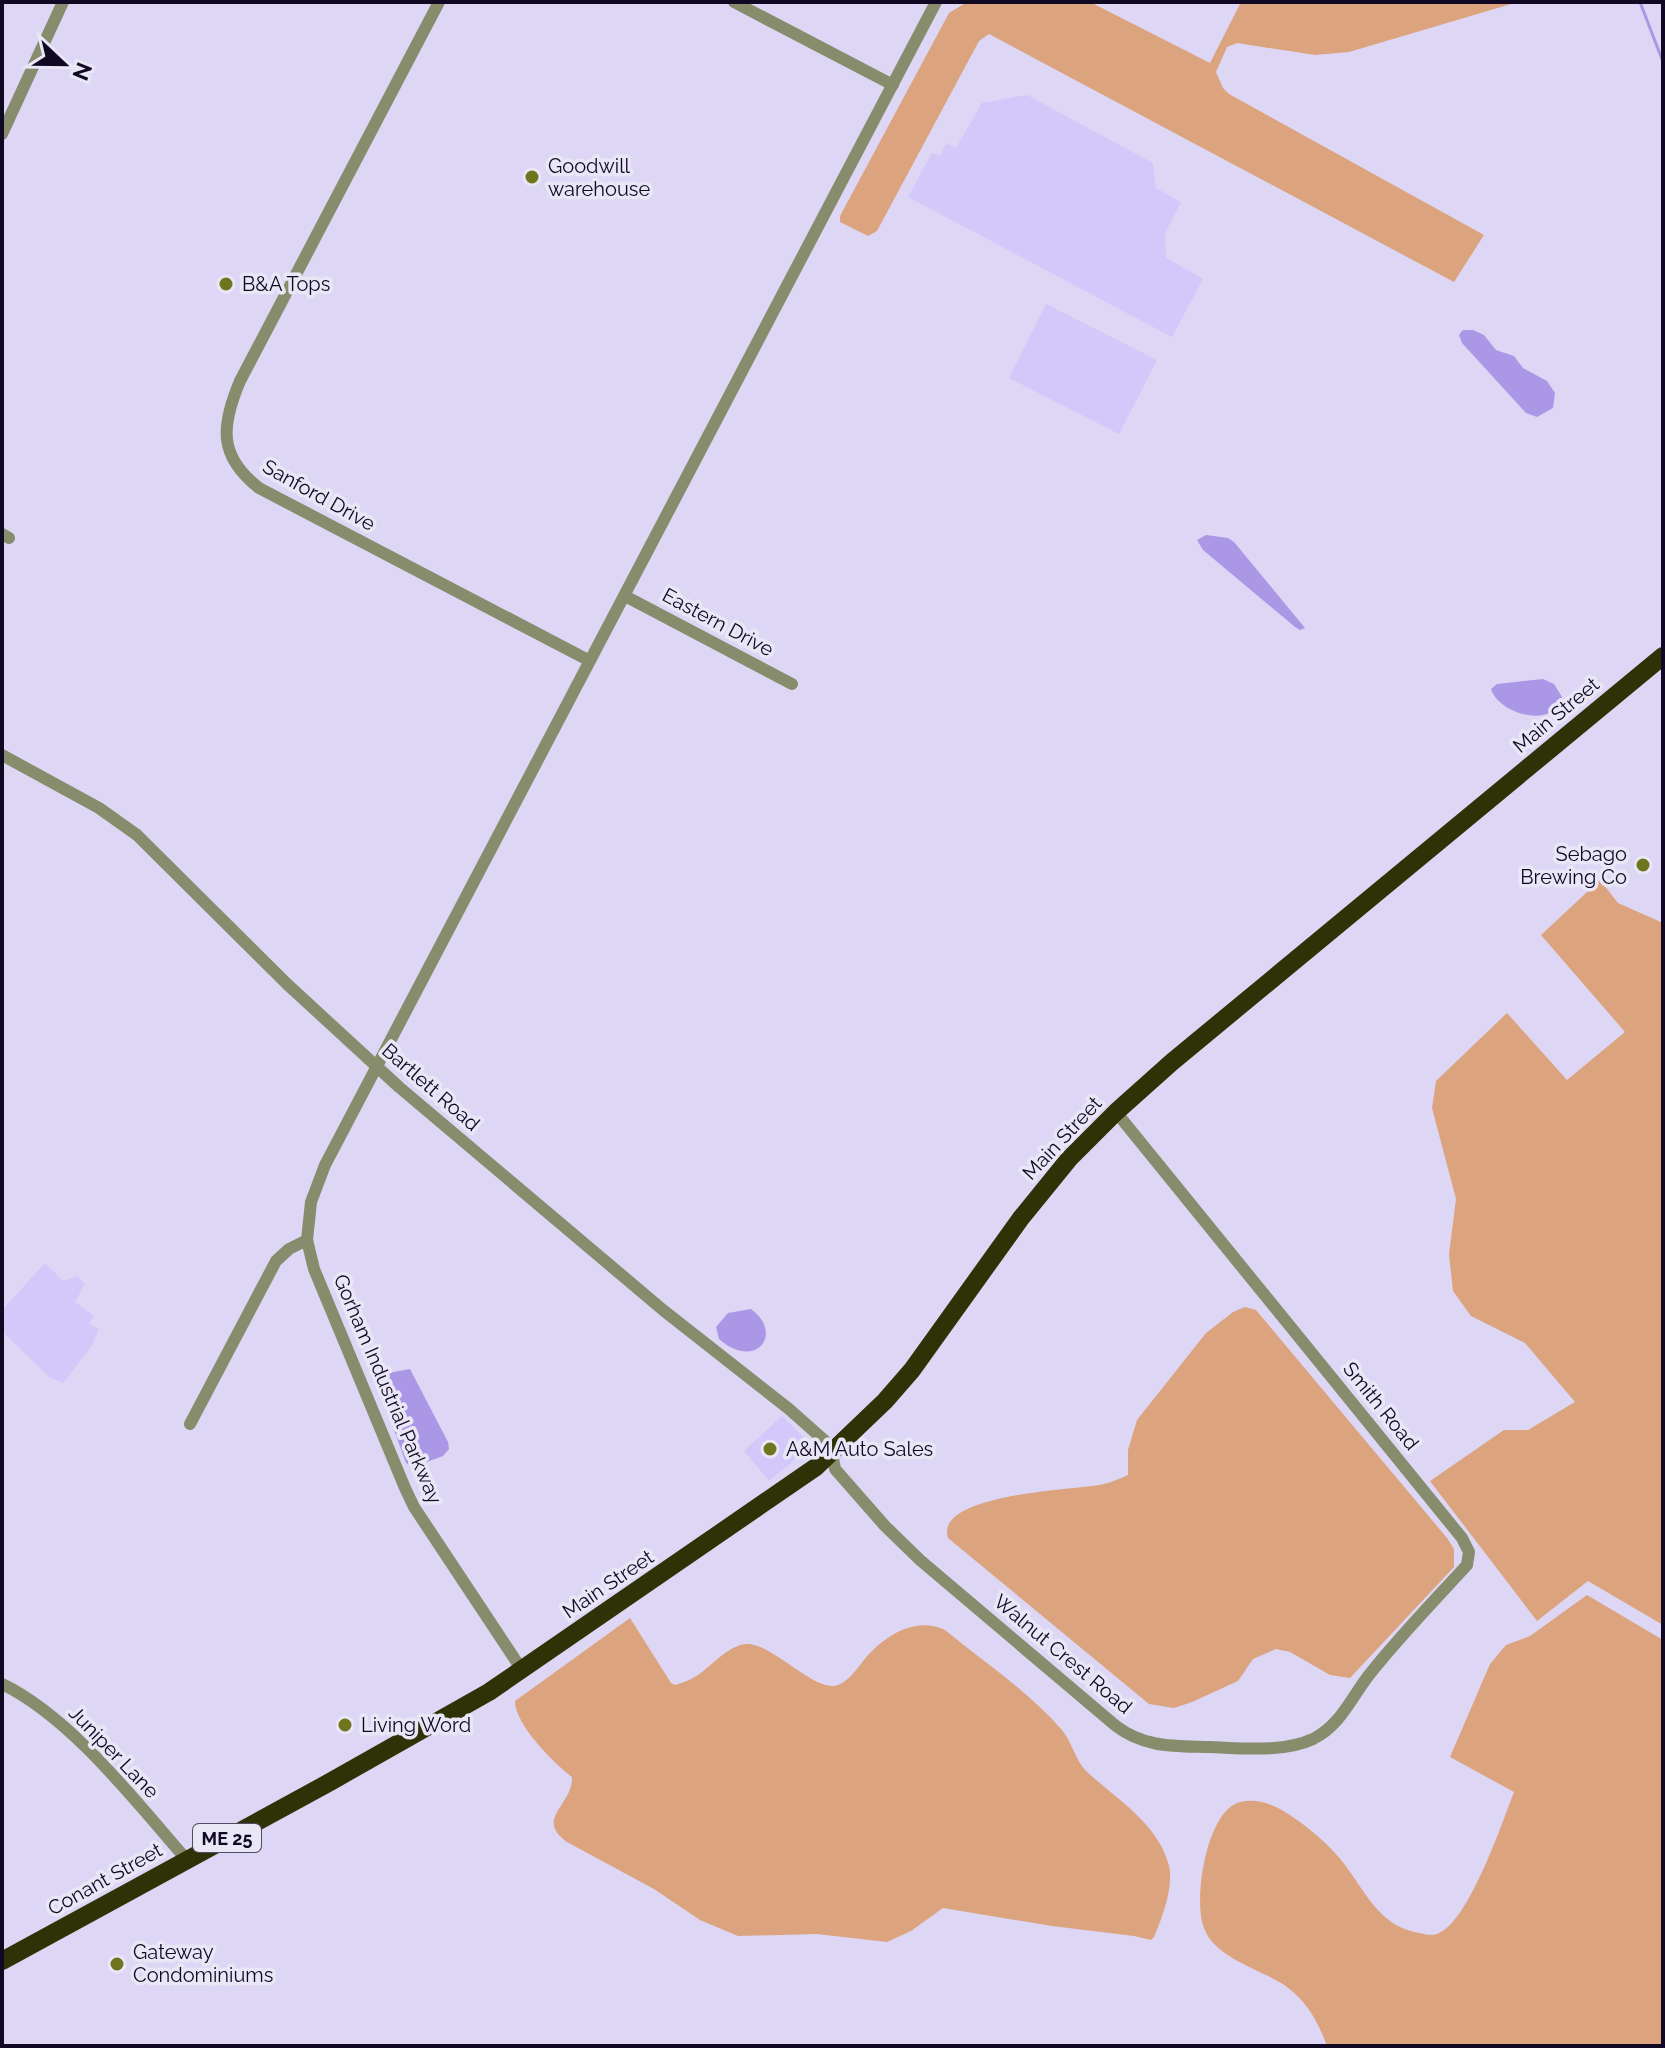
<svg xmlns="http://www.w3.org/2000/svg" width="1665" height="2048" viewBox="0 0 1665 2048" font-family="Raleway,sans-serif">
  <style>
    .built { fill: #d2c8f9 }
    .green { fill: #dba37e }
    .water { fill: #aa97e6 }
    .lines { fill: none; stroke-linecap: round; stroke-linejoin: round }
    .stream { stroke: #aa97e6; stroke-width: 3 }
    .minor { stroke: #878c6c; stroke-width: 12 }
    .highway { stroke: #2e3206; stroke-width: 18 }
    .poi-dot { fill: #6e751e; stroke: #e9e6f6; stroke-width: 3 }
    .labels { text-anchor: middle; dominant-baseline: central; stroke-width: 7; stroke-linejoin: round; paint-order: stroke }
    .shield { fill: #e9e6f6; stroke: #524b62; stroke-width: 2 }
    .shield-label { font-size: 18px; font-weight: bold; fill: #110923 }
    .poi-label { font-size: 20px; fill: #110923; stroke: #e9e6f6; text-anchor: start }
    .street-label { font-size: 20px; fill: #110923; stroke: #e9e6f6 }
  </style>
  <rect width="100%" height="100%" fill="#ddd7f5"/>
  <path class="built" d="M1027 95 1153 163 1156 188 1181 202 1165 233 1166 258 1203 279 1172 337 908 197 932 153 940 156 946 143 956 148 982 103Z
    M1046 304 1157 360 1119 434 1009 378Z
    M45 1263 63 1281 77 1276 85 1284 75 1302 94 1316 89 1324 99 1329 91 1347 63 1383 49 1377 2 1331V1310Z
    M782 1416 806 1440 799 1446 804 1452 769 1481 744 1451Z"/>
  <path class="green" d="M967 2H1090L1210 63 1241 2H1518L1349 52 1315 55 1237 43 1227 47 1216 72 1223 88 1229 94 1484 235 1454 282 989 34 979 41 877 231 868 236 840 222V216L949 13Z
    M1600 880 1618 903 1663 923V1625L1588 1581 1537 1621 1430 1481 1504 1430H1528L1575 1402 1525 1343 1471 1316 1453 1291 1449 1254 1456 1199 1432 1108 1436 1081 1507 1013 1567 1080 1625 1032 1541 935Z
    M1245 1307 1256 1310 1447 1538 1454 1549V1567L1350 1678 1330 1675 1290 1652 1276 1649 1253 1659 1238 1681 1192 1702 1174 1708 1149 1704 948 1538C934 1494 1072 1490 1099 1485 1110 1483 1119 1479 1128 1475V1450L1137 1420 1206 1333 1233 1312Z
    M1587 1595 1663 1640V2046H1327C1318 2022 1308 2003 1287 1987 1262 1969 1215 1959 1204 1928 1193 1900 1206 1818 1235 1804 1247 1798 1264 1801 1276 1807 1293 1815 1322 1838 1334 1852 1363 1882 1373 1925 1419 1933 1424 1934 1431 1936 1437 1934 1468 1924 1502 1823 1514 1792L1450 1757 1490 1664 1506 1645 1530 1636Z
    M630 1618 671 1683 675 1685C681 1683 688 1681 693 1678 710 1669 729 1642 750 1644 777 1648 816 1693 838 1685 853 1679 861 1661 873 1650 893 1631 919 1618 945 1630 984 1662 1028 1691 1061 1729 1072 1741 1075 1760 1086 1771 1115 1798 1159 1824 1169 1866 1174 1887 1162 1918 1154 1937L1151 1940 1134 1936 1052 1926 943 1908 911 1931 887 1942 817 1934 738 1936 700 1920 654 1889 567 1842C534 1818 573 1806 572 1777 554 1764 514 1723 515 1701Z"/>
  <path class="water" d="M1463 330H1473L1484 335 1496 350 1514 356 1523 368 1547 381 1555 393 1553 408 1537 417 1526 413 1462 343 1459 335Z
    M1206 535 1228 538 1234 542 1305 628 1300 630 1295 627 1203 550 1197 540Z
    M1543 679 1554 684 1562 697C1553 731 1498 713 1491 689L1497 684Z
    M751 1309C785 1334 755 1371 719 1339L716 1327 728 1313Z
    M410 1369 448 1442 449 1449 443 1456 413 1467 406 1463 375 1378 383 1374Z"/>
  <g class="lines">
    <path class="stream" d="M1640 2 1663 62"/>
    <path class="minor" d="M439 2 240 381C221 426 218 456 259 488L590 661
      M734 2 893 85
      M2 134 63 2
      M2 534 9 538
      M625 596 792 684
      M2 755 99 808 137 835 287 984 399 1087 663 1310 789 1409 825 1441 832 1453 835 1469 885 1526 920 1560 1116 1726C1145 1748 1175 1746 1209 1747 1241 1748 1283 1753 1313 1739 1341 1725 1351 1698 1369 1675 1399 1637 1434 1601 1467 1565L1469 1552 1462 1538 1116 1112
      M307 1240 314 1269 405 1488 414 1507 522 1670
      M190 1424 276 1261 289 1249 307 1240 311 1202 325 1165 936 2
      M2 1684C71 1717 136 1802 187 1860"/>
    <path class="highway" d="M2 1961 330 1782 489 1692 816 1467 885 1401 912 1370 1021 1218 1069 1159 1116 1112 1172 1062 1663 656"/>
  </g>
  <g class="poi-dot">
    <circle cx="532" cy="177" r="8"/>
    <circle cx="226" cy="284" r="8"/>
    <circle cx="1643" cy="865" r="8"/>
    <circle cx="770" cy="1449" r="8"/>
    <circle cx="345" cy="1725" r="8"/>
    <circle cx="117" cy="1964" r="8"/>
  </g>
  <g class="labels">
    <rect class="shield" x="193" y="1824" width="68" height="28" rx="6"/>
    <g class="shield-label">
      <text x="227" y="1838">ME 25</text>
    </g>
    <g class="poi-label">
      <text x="548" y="166">Goodwill<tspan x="548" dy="23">warehouse</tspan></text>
      <text x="242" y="284">B&amp;A Tops</text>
      <text x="1627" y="854" text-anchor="end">Sebago<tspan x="1627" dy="23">Brewing Co</tspan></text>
      <text x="786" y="1449">A&amp;M Auto Sales</text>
      <text x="361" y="1725">Living Word</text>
      <text x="133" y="1952">Gateway<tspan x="133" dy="23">Condominiums</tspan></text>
    </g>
    <g class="street-label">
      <text transform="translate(319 495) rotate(29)">Sanford Drive</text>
      <text transform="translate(718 622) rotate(28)">Eastern Drive</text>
      <text transform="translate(1556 715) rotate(-40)">Main Street</text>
      <text transform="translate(431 1087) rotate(41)">Bartlett Road</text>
      <text transform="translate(1062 1138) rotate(-47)">Main Street</text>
      <text transform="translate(388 1389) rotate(67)">Gorham Industrial Parkway</text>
      <text transform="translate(1381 1406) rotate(51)">Smith Road</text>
      <text transform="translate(608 1584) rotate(-34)">Main Street</text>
      <text transform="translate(1063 1654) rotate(40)">Walnut Crest Road</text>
      <text transform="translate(114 1752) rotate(46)">Juniper Lane</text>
      <text transform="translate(105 1879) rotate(-29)">Conant Street</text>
    </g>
  </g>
  <rect width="1665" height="2048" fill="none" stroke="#110923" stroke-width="8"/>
  <g transform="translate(64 64) rotate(112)" stroke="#e9e6f6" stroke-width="6" paint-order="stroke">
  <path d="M0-6L14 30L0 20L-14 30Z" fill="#110923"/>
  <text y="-12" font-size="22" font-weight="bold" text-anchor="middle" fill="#110923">N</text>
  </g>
</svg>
